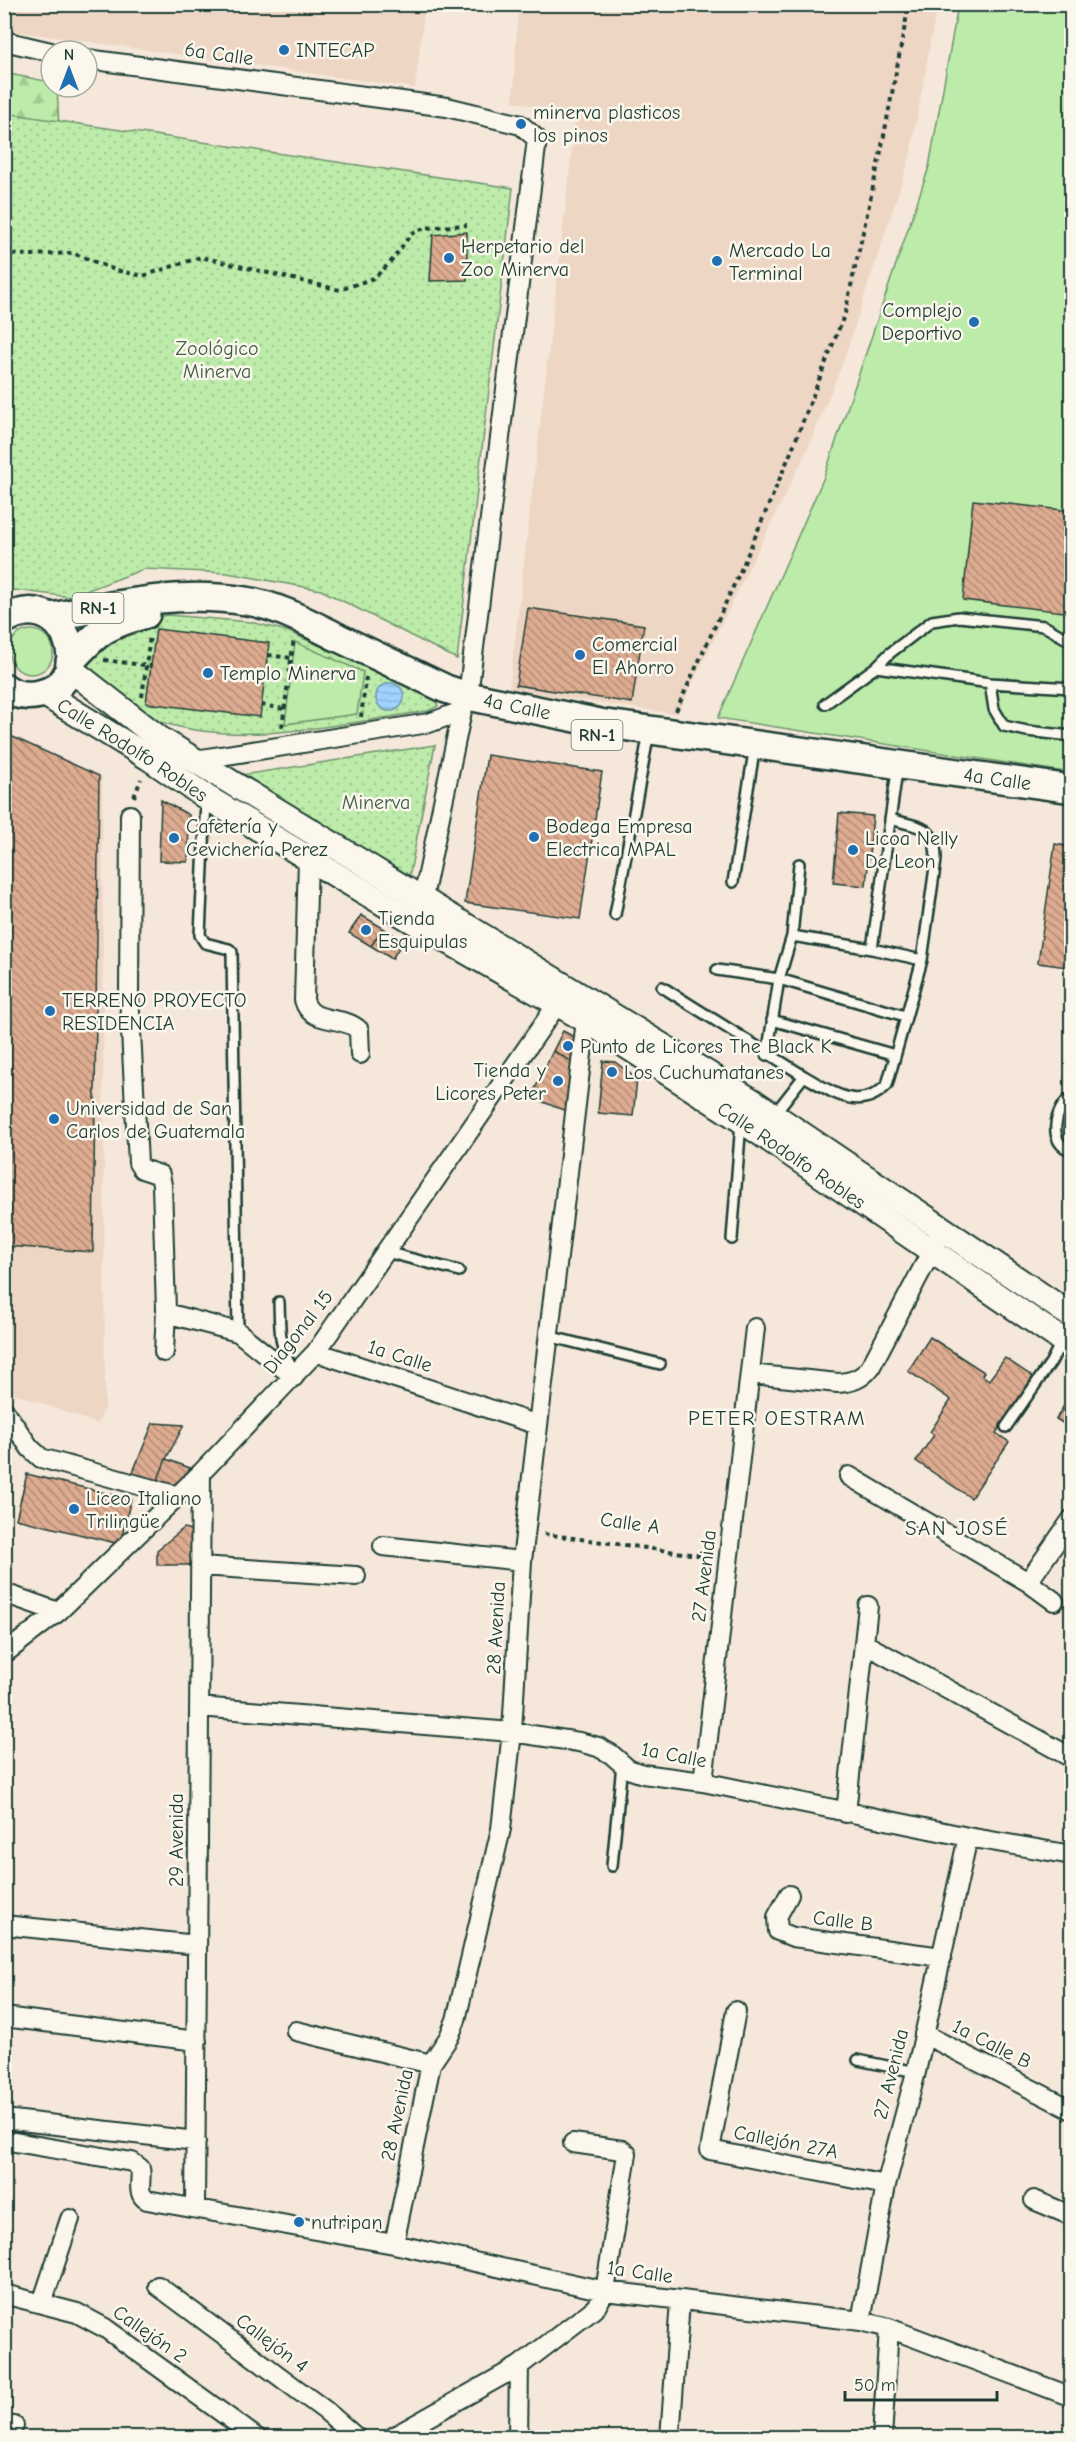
<svg xmlns="http://www.w3.org/2000/svg" width="1076" height="2442" viewBox="0 0 1076 2442" font-family="'Comic Neue',sans-serif">
  <style>
    .built { fill: #eed6c4 }
    .forest { fill: url(#forest-firs); stroke: #6e946e; stroke-width: 1.5 }
    .park { fill: url(#park-dots); stroke: #6e946e; stroke-width: 1.5 }
    .garden { fill: #bdeba9; stroke: #6e946e; stroke-width: 1.5 }
    .water { fill: url(#water-rules); stroke: #6d96ad; stroke-width: 1.5 }
    .building { fill: url(#building-back-hatch); stroke: #1f3d34; stroke-width: 1.5 }
    .lines { fill: none; stroke-linecap: round; stroke-linejoin: round }
    .lane-casing { stroke: #1f3d34; stroke-width: 14 }
    .street-casing { stroke: #1f3d34; stroke-width: 22 }
    .secondary-casing { stroke: #1f3d34; stroke-width: 28 }
    .primary-casing { stroke: #1f3d34; stroke-width: 32 }
    .path { stroke: #1f3d34; stroke-width: 4; stroke-dasharray: 4.5 4.5; stroke-linecap: butt }
    .lane { stroke: #fbf7ec; stroke-width: 9 }
    .street { stroke: #fbf7ec; stroke-width: 18 }
    .secondary { stroke: #fbf7ec; stroke-width: 24 }
    .primary { stroke: #fbf7ec; stroke-width: 27 }
    .poi-dot { fill: #1f6fb2; stroke: #fbf7ec; stroke-width: 2 }
    .labels { text-anchor: middle; dominant-baseline: central; stroke-width: 5; stroke-linejoin: round; paint-order: stroke }
    .shield { fill: #fbf7ec; stroke: #61756b; stroke-width: 1.5 }
    .shield-label { font-size: 18px; font-weight: bold; fill: #1f3d34 }
    .poi-label { font-size: 20px; fill: #1f3d34; stroke: #fbf7ec; text-anchor: start }
    .street-label { font-size: 20px; fill: #1f3d34; stroke: #fbf7ec }
    .park-label { font-size: 20px; fill: #3f604b; stroke: #fbf7ec }
    .neighbourhood-label { font-size: 21px; letter-spacing: 1.5px; fill: #1f3d34; stroke: #fbf7ec }
  </style>
  <defs>
    <pattern id="forest-firs" width="22" height="20" patternUnits="userSpaceOnUse" patternTransform="scale(1.5)"><rect width="22" height="20" fill="#bdeba9"/><path d="M5 1l3.5 6h-7zM16 11l3.5 6h-7z" fill="#a2ca92"/></pattern>
    <pattern id="park-dots" width="8" height="8" patternUnits="userSpaceOnUse" patternTransform="scale(1.5)"><rect width="8" height="8" fill="#bdeba9"/><path d="M2 2h.1M6 6h.1" fill="none" stroke="#a2ca92" stroke-width="1.8" stroke-linecap="round"/></pattern>
    <pattern id="water-rules" width="6" height="5" patternUnits="userSpaceOnUse" patternTransform="scale(1.5)"><rect width="6" height="5" fill="#a1d2fe"/><path d="M0 2.5h6" fill="none" stroke="#8ab5da"/></pattern>
    <pattern id="building-back-hatch" width="6" height="6" patternUnits="userSpaceOnUse" patternTransform="scale(1.5)"><rect width="6" height="6" fill="#ddab90"/><path d="M-1 5l2 2M0 0l6 6M5-1l2 2" fill="none" stroke="#b38c76"/></pattern>
  </defs>
  <rect width="100%" height="100%" fill="#f5e8da"/>
  <filter id="ink" filterUnits="userSpaceOnUse"><feTurbulence type="fractalNoise" baseFrequency=".0167" numOctaves="2"/><feDisplacementMap in="SourceGraphic" scale="12" xChannelSelector="R" yChannelSelector="G"/><feConvolveMatrix kernelMatrix="1 2 1 2 8 2 1 2 1" color-interpolation-filters="sRGB"/></filter>
  <g filter="url(#ink)">
    <path class="built" d="M5 4H425V5L415 88 5 30Z
      M518 5H937L910 157 842 365 805 455 677 714 509 690 576 116 513 101Z
      M4 733 102 777 105 1407 98 1424 5 1390Z"/>
    <path class="forest" d="M4 73 51 82V87H57L61 168 5 161Z"/>
    <path class="park" d="M5 113 513 188 457 659 321 590 227 573 144 569 70 597 15 590 5 596Z
      M168 615 251 622 287 631 399 681 435 700 438 706 428 711C349 722 245 747 168 724 161 722 152 721 146 717 129 708 104 683 89 670L87 660 90 652 154 617Z
      M435 745 409 878 236 776Z"/>
    <path class="garden" d="M958 5H1071V773L718 718 824 477 929 167Z
      M9 652a22 22 0 1 1 44 0a22 22 0 1 1-44 0Z
      M295 642 363 672 357 714 285 724Z"/>
    <path class="water" d="M376 697a14 14 0 1 1 28 0a14 14 0 1 1-28 0Z"/>
    <path class="building" d="M467 232V280L430 281 433 235Z
      M973 500 1072 511V613L963 600Z
      M528 608 644 625 632 703 516 685Z
      M156 629 269 643 260 717 146 703Z
      M4 733 99 776 93 1252 4 1246Z
      M487 755 602 772 580 919 465 903Z
      M161 800 189 815 188 862 159 861Z
      M839 813 873 816 866 886 833 883Z
      M1055 844 1072 847V940L1067 967 1038 963Z
      M361 915 383 928 371 946 349 933Z
      M383 928 403 941 392 959 371 946Z
      M1072 940V967H1067Z
      M563 1031 580 1040 578 1065 553 1051Z
      M553 1051 578 1065 573 1114 531 1097Z
      M603 1061 615 1062 637 1079 633 1116 598 1113Z
      M930 1337 984 1372 982 1375 989 1380 1005 1358 1033 1377 996 1433 1009 1442 971 1498 916 1461 934 1435 930 1432 951 1400 908 1371Z
      M1071 1394H1072V1429L1056 1419Z
      M153 1423 184 1425 166 1459 157 1482 131 1477Z
      M166 1459 190 1468 181 1489 157 1482Z
      M27 1474 131 1499 120 1544 16 1519Z
      M184 1528 198 1532V1565H157V1550Z"/>
    <g class="lines">
      <g class="lane-casing">
        <path id="lane" d="M876 667 990 683 1072 688
          M990 683 994 709 1004 726 1027 731 1072 736
          M825 704 876 667 890 653 932 621 959 617 1044 626 1072 642
          M206 799 200 935 205 943 229 949 232 952 238 1332
          M890 819C920 828 936 824 936 860L922 960 872 949 896 778
          M799 864 792 936 872 949
          M733 882 753 758
          M615 915 647 743
          M792 936 779 979 905 1016
          M717 970 779 979 767 1055
          M662 987 804 1076
          M772 1020 895 1055
          M1072 1097C1054 1107 1047 1146 1072 1150
          M775 1113 804 1076C832 1092 859 1113 887 1085L922 960
          M732 1239 741 1122
          M386 1252 459 1271
          M279 1302C280 1326 278 1349 294 1369
          M548 1336 660 1364
          M1006 1427 1051 1362 1062 1340
          M612 1866 622 1764
          M858 2060 916 2072"/>
      </g>
      <g class="street-casing">
        <path id="street" d="M4 41 51 52
          M87 59 447 107 521 125 537 139 468 696 462 711 423 898 418 911
          M195 760 429 723 462 711
          M130 815 129 994 138 1163 142 1169 160 1175 162 1185 166 1310 164 1352
          M308 858 304 1000C311 1026 342 1014 359 1030L360 1054
          M166 1310 170 1314 238 1332 294 1377
          M316 1352 538 1425
          M750 1374 838 1383C852 1382 861 1379 870 1368L938 1239
          M4 1410 30 1448 41 1458 178 1496
          M849 1476 1028 1582 1054 1601
          M383 1546 522 1561
          M200 1566 356 1576
          M1028 1582 1072 1519
          M4 1593 58 1612
          M865 1644 1072 1758
          M4 1654 58 1612 201 1473 316 1352 565 993
          M199 1707 512 1732 579 1742 598 1747 611 1754 628 1769 643 1774 703 1782 968 1837 1072 1855
          M703 1782 755 1328
          M846 1813 868 1606
          M789 1895 777 1917 778 1931 793 1937 942 1957
          M4 1925 197 1945
          M736 2011 710 2150 886 2185
          M4 2017 197 2041
          M296 2031 431 2064
          M924 2034 1072 2110
          M4 2119 196 2141
          M9 2141 132 2162 140 2168C143 2180 135 2193 147 2200L394 2244 605 2291 861 2321 889 2328 1072 2397
          M1034 2200 1072 2216
          M195 2207 201 1473
          M394 2244 431 2064 449 2037 456 2020 501 1829 512 1732 522 1561 586 1020 590 1011
          M158 2286 326 2411 357 2438
          M4 2294 77 2313 105 2328 257 2438
          M42 2303 70 2219
          M861 2321 886 2185 916 2072 968 1837
          M4 2425 14 2426
          M391 2438 519 2366 590 2312 596 2307 605 2291 627 2154 622 2150 573 2143
          M518 2438 519 2366
          M670 2438 680 2301
          M882 2438 889 2328"/>
      </g>
      <g class="secondary-casing">
        <g id="secondary">
          <path d="M69 668 160 739 754 1102 1072 1316"/>
          <path id="s1" d="M43 693 149 758 206 797 413 921 586 1020 741 1120 1072 1347"/>
        </g>
      </g>
      <g class="primary-casing">
        <g id="primary">
          <path id="s2" d="M51 617C116 605 179 590 246 601 279 606 309 623 339 638 375 655 411 672 446 689L468 696 600 723 1072 789"/>
          <path d="M4 620C64 583 100 681 40 694 27 697 14 695 4 687"/>
          <path d="M70 662C98 631 106 625 146 614"/>
        </g>
      </g>
      <path class="path" d="M4 254 32 255 73 253 115 270 143 276 201 257 340 290 374 278 390 263 411 234 424 228 467 225
        M268 655 291 658
        M104 660 151 666
        M142 697 150 636
        M261 705 284 709
        M676 711 744 563 791 452 845 313 881 151 909 4
        M361 717 366 677
        M282 727 294 638
        M134 797 141 779
        M544 1534 712 1557"/>
      <use href="#lane" class="lane"/>
      <use href="#street" class="street"/>
      <use href="#secondary" class="secondary"/>
      <use href="#primary" class="primary"/>
    </g>
  </g>
  <g class="poi-dot">
    <circle cx="284" cy="50" r="6"/>
    <circle cx="521" cy="124" r="6"/>
    <circle cx="449" cy="258" r="6"/>
    <circle cx="717" cy="261" r="6"/>
    <circle cx="974" cy="322" r="6"/>
    <circle cx="580" cy="655" r="6"/>
    <circle cx="208" cy="673" r="6"/>
    <circle cx="534" cy="837" r="6"/>
    <circle cx="174" cy="838" r="6"/>
    <circle cx="853" cy="850" r="6"/>
    <circle cx="366" cy="930" r="6"/>
    <circle cx="50" cy="1011" r="6"/>
    <circle cx="568" cy="1046" r="6"/>
    <circle cx="612" cy="1072" r="6"/>
    <circle cx="558" cy="1081" r="6"/>
    <circle cx="54" cy="1119" r="6"/>
    <circle cx="74" cy="1509" r="6"/>
    <circle cx="299" cy="2222" r="6"/>
  </g>
  <g class="labels">
    <g class="shield">
      <rect x="72.5" y="593" width="51" height="30" rx="4.5"/>
      <rect x="571.5" y="720" width="51" height="30" rx="4.5"/>
    </g>
    <g class="shield-label">
      <text x="98" y="608">RN-1</text>
      <text x="597" y="735">RN-1</text>
    </g>
    <g class="poi-label">
      <text x="296" y="50">INTECAP</text>
      <text x="533" y="112">minerva plasticos<tspan x="533" dy="23">los pinos</tspan></text>
      <text x="461" y="246">Herpetario del<tspan x="461" dy="23">Zoo Minerva</tspan></text>
      <text x="729" y="250">Mercado La<tspan x="729" dy="23">Terminal</tspan></text>
      <text x="962" y="310" text-anchor="end">Complejo<tspan x="962" dy="23">Deportivo</tspan></text>
      <text x="592" y="644">Comercial<tspan x="592" dy="23">El Ahorro</tspan></text>
      <text x="220" y="673">Templo Minerva</text>
      <text x="186" y="826">Cafetería y<tspan x="186" dy="23">Cevichería Perez</tspan></text>
      <text x="546" y="826">Bodega Empresa<tspan x="546" dy="23">Electrica MPAL</tspan></text>
      <text x="865" y="838">Licoa Nelly<tspan x="865" dy="23">De Leon</tspan></text>
      <text x="378" y="918">Tienda<tspan x="378" dy="23">Esquipulas</tspan></text>
      <text x="62" y="1000">TERRENO PROYECTO<tspan x="62" dy="23">RESIDENCIA</tspan></text>
      <text x="580" y="1046">Punto de Licores The Black K</text>
      <text x="546" y="1070" text-anchor="end">Tienda y<tspan x="546" dy="23">Licores Peter</tspan></text>
      <text x="624" y="1072">Los Cuchumatanes</text>
      <text x="66" y="1108">Universidad de San<tspan x="66" dy="23">Carlos de Guatemala</tspan></text>
      <text x="86" y="1498">Liceo Italiano<tspan x="86" dy="23">Trilingüe</tspan></text>
      <text x="311" y="2222">nutripan</text>
    </g>
    <g class="street-label">
      <text transform="translate(219 54) rotate(8)">6a Calle</text>
      <text stroke="none"><textPath href="#s2" startOffset="489">4a Calle</textPath></text>
      <text stroke="none"><textPath href="#s1" startOffset="106">Calle Rodolfo Robles</textPath></text>
      <text stroke="none"><textPath href="#s2" startOffset="975">4a Calle</textPath></text>
      <text stroke="none"><textPath href="#s1" startOffset="880">Calle Rodolfo Robles</textPath></text>
      <text transform="translate(298 1332) rotate(-52)">Diagonal 15</text>
      <text transform="translate(400 1356) rotate(18)">1a Calle</text>
      <text transform="translate(630 1523) rotate(8)">Calle A</text>
      <text transform="translate(704 1576) rotate(-83)">27 Avenida</text>
      <text transform="translate(496 1628) rotate(-87)">28 Avenida</text>
      <text transform="translate(674 1755) rotate(11)">1a Calle</text>
      <text transform="translate(176 1840) rotate(-90)">29 Avenida</text>
      <text transform="translate(843 1921) rotate(7)">Calle B</text>
      <text transform="translate(992 2044) rotate(27)">1a Calle B</text>
      <text transform="translate(891 2074) rotate(-76)">27 Avenida</text>
      <text transform="translate(397 2115) rotate(-78)">28 Avenida</text>
      <text transform="translate(786 2142) rotate(11)">Callejón 27A</text>
      <text transform="translate(640 2272) rotate(8)">1a Calle</text>
      <text transform="translate(150 2334) rotate(35)">Callejón 2</text>
      <text transform="translate(272 2343) rotate(37)">Callejón 4</text>
    </g>
    <g class="park-label">
      <text x="217" y="348">Zoológico<tspan x="217" dy="23">Minerva</tspan></text>
      <text x="376" y="802">Minerva</text>
    </g>
    <g class="neighbourhood-label">
      <text x="777" y="1418">PETER OESTRAM</text>
      <text x="957" y="1528">SAN JOSÉ</text>
    </g>
  </g>
  <rect width="1076" height="2442" fill="none" stroke="#fbf7ec" stroke-width="24"/>
  <rect x="12" y="12" width="1052" height="2418" fill="none" stroke="#1f3d34" stroke-width="2" filter="url(#ink)"/>
  <g transform="translate(69 69)"><circle r="28" fill="#fbf7ec" stroke="#a3ada2" stroke-width="1.5"/>
  <path d="M0-4.5L10 22L0 15L-10 22Z" fill="#1f6fb2"/>
  <text y="-9" font-size="16" font-weight="bold" text-anchor="middle" fill="#1f3d34">N</text>
  </g>
  <path d="M845 2391v9h152v-9" fill="none" stroke="#1f3d34" stroke-width="3"/>
  <text x="854" y="2391" font-size="18" fill="#1f3d34" stroke="#fbf7ec" stroke-width="4.5" paint-order="stroke">50 m</text>
</svg>
